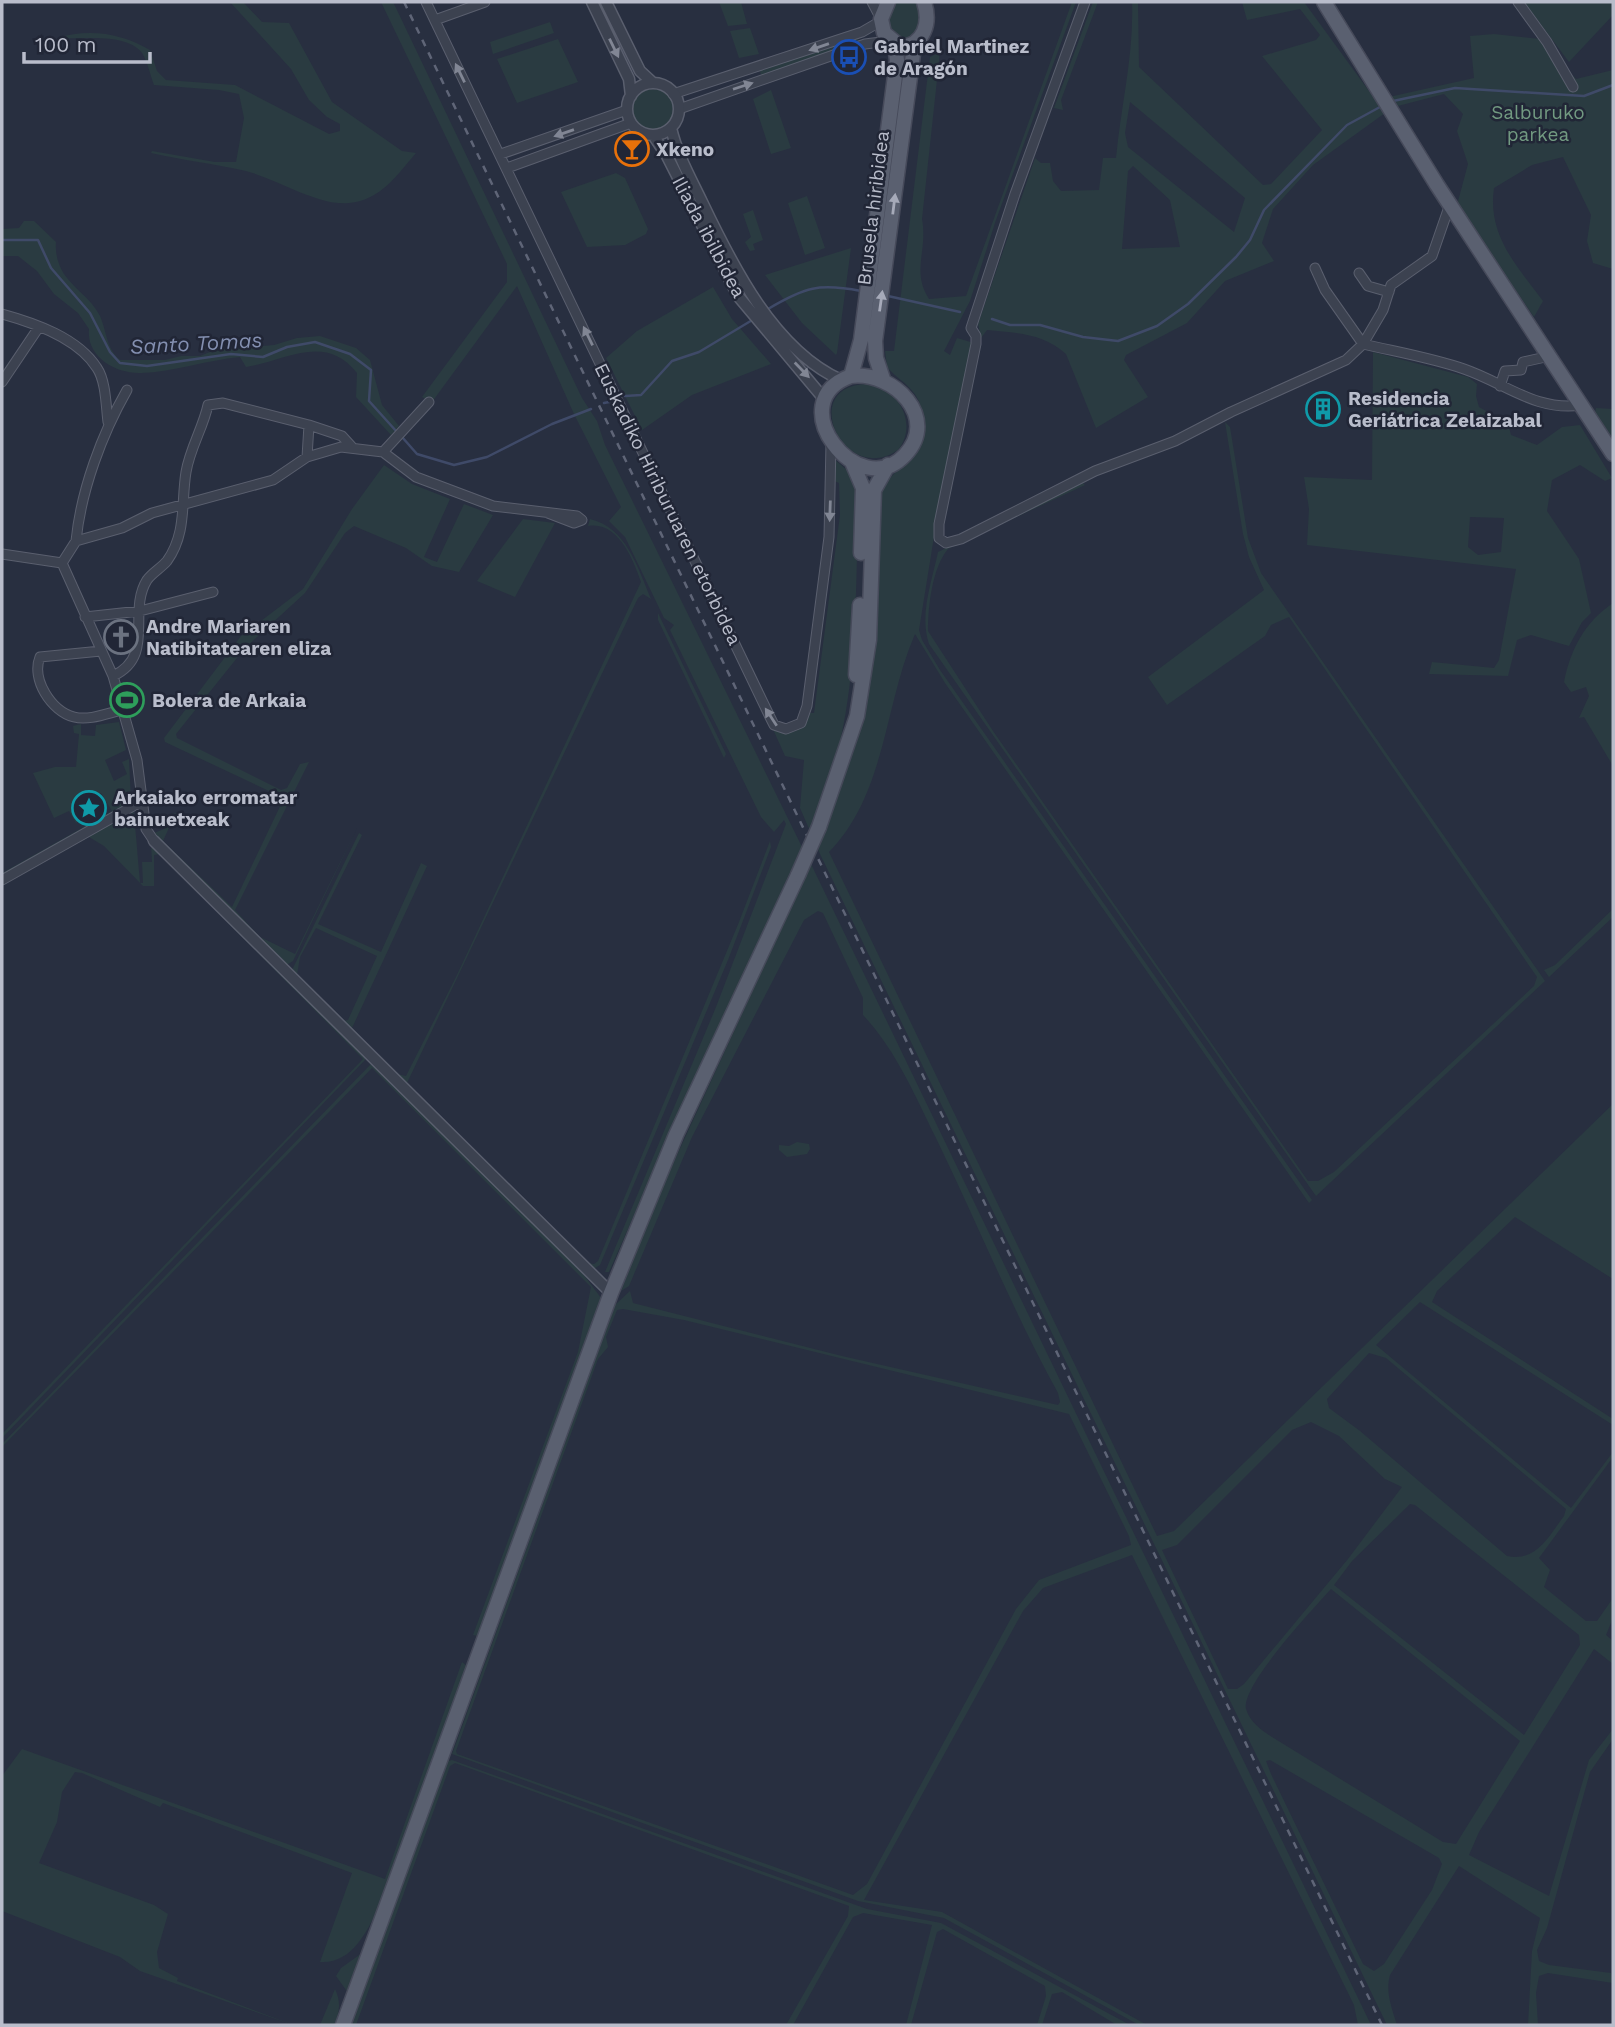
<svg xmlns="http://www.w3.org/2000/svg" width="1615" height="2027" viewBox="0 0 1615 2027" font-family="'Work Sans',sans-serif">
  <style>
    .green { fill: #2a3b41; fill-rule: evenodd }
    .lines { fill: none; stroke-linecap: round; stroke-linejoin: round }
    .stream { stroke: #3f4a68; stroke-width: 2.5 }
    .minor-casing { stroke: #5a5f6e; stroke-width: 11 }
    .tertiary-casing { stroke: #5a5f6e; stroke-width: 13 }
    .primary-casing { stroke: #464a5a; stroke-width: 17 }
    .minor { stroke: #3c4250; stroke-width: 9 }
    .tertiary { stroke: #3c4250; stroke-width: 10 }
    .primary { stroke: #5a6070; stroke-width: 14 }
    .rail { stroke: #5f6577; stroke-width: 2.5; stroke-dasharray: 7 7; stroke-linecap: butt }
    .primary-bridge-casing { stroke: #464a5a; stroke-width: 17; stroke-linecap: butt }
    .primary-bridge { stroke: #5a6070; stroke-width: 14 }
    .oneway { fill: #818694 }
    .oneway2 { fill: #a6aab9 }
    .labels { text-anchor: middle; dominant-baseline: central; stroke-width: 5; stroke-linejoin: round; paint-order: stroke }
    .poi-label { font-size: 19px; font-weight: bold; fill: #b9bdcb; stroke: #212636; text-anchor: start }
    .park-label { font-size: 19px; fill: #729a81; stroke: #212636 }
    .street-label { font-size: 19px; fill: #b9bdcb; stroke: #212636 }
    .water-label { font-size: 21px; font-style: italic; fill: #838fb0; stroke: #212636 }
  </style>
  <rect width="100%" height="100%" fill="#282f40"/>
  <path class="green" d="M230 2H243L262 22 289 23 332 102 402 151 416 153C397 175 381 200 349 203 318 206 277 179 246 171 215 164 182 160 151 153L152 151 215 162H236L244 118 239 94 219 90 154 85C150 75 148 62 142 53 126 32 80 40 57 38 88 28 122 33 150 50L157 71 166 80 235 85 329 134 340 131V124L327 117 309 100 291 69Z
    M381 2H393L396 8 582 398 597 421 605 445 802 847 683 1104 609 1272H605L716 1007 786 824 784 820 774 832 761 817 670 630 674 625 664 618 625 537 609 521 621 507 574 414 517 286 432 402 422 397 507 282V264Z
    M719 2H741L747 24 728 26Z
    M894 2H917L922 14 916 37 900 43C888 27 884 20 894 2Z
    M1072 2H1076L996 220 970 301 944 351 950 355 957 338 974 343 937 518 919 630 922 640 940 670 1312 1200 1309 1203 945 683 915 634C884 705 886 794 829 852L1157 1536 1174 1531 1613 1104V1279L1515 1217 1437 1291 1432 1302 1613 1419V1425L1420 1302 1376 1345 1571 1508 1613 1452V1457L1539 1558 1550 1570 1544 1587 1586 1621H1597L1613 1598V1618L1606 1635 1613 1641V1664L1594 1649 1479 1832 1469 1855 1549 1896 1589 1760 1613 1729V1739L1590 1772 1547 1928 1537 1950 1539 1961 1549 1965 1611 1973 1613 1983 1548 1973 1539 1976 1536 1993 1538 2025H1528L1532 1951 1540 1918 1459 1866 1390 1975C1385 1992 1392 2009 1397 2025H1387L820 854 800 808 804 760 785 756 772 727C789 737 803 733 810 713H814L840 515 839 483 834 481 836 461C845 468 853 474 856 485 863 506 858 533 857 555 855 645 852 740 813 822L823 838 857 733 880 493C894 464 929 457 923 418 922 409 920 401 914 393 906 382 895 377 887 367L885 351H894L930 57 940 52 922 219C928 251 911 271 929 299L966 296ZM1369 1353 1386 1358 1566 1509 1564 1516C1548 1537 1537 1562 1507 1556L1360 1431 1329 1408 1327 1399ZM1311 1422 1339 1436 1385 1479 1402 1487 1348 1559 1244 1684 1237 1689H1228L1162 1550 1177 1545 1292 1430ZM1410 1504 1415 1505 1579 1635 1580 1645 1524 1735 1334 1585 1352 1561ZM1331 1589 1520 1741 1456 1844 1443 1842 1272 1737C1261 1730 1250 1722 1246 1709 1241 1685 1314 1608 1331 1589ZM1270 1760 1439 1858 1442 1864 1432 1890 1384 1964 1374 1971 1363 1964 1271 1774 1266 1761Z
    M1093 2H1098L1061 100 1063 110 1054 108Z
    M1132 2H1138L1139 67 1263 185 1271 184 1322 130 1262 56 1316 40 1320 35 1300 9 1247 20 1242 2H1304L1385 113 1313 165 1273 209 1262 243 1274 261 1225 281 1187 323 1126 355 1124 360 1148 397 1096 428 1066 354C1043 333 1016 333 987 330L981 338 978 324 1035 158 1041 163H1050L1053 181 1061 191 1099 190 1103 158H1116C1121 105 1134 55 1132 2ZM1130 102 1245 198 1234 232 1128 147 1125 133ZM1133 166 1170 200 1180 247 1122 249 1128 171Z
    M1524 2H1613V15L1569 62Z
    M550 22 554 33 493 54 490 42Z
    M750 28 759 54 739 58 730 31Z
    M1494 34 1540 39 1576 79 1613 70V269L1593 263 1587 241 1591 215 1563 157 1532 165 1494 188C1487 235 1517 266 1543 301L1534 317 1457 205 1468 164 1457 131 1463 114 1444 94 1394 107 1389 97 1474 78 1470 36Z
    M858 38 859 42 761 75 760 71Z
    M558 39 578 82 517 103 497 59Z
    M632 110a21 21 0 1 1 42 0a21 21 0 1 1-42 0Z
    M771 90 791 148 771 154 753 99Z
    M616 173 625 178 648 229 646 234 625 245 587 247 561 192Z
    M807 196 825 248 805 255 788 203Z
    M753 210 763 240 753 244 755 250 750 251 745 242 751 237 743 214Z
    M24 221H34L56 242C55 254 58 264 64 274 74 289 91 298 100 316 107 332 106 348 120 360H165L181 356H200L215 350 274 345 297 338 320 336 356 348 370 360 382 405 399 426 391 435 356 397 357 373C325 332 285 361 246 367L240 357C207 360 174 372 141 373 116 374 86 357 89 329L78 313 54 294 37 271 18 256H2V229L19 228Z
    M851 248 837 353 836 355 802 323 765 275Z
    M713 287 732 319 771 364 692 395 642 430 606 358 637 331Z
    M1373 352 1468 377 1477 384 1476 396 1479 407 1508 423 1511 435 1537 445 1562 427 1580 425 1612 478 1605 481 1580 465 1552 480 1547 511 1579 559 1591 613 1582 622 1569 646 1531 635 1517 640 1508 676 1429 674 1432 662 1494 668 1499 660 1516 569 1307 545 1309 509 1304 477 1372 480ZM1470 517 1504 518 1501 552 1478 555 1468 547Z
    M870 384C900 390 918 425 898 450 842 488 796 382 870 384Z
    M1596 408 1613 409V439L1595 413Z
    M1225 422 1230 427 1248 538 1261 573 1545 981 1316 1196 929 644C919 615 932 581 938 552L1082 482 1085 485 948 549C932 568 928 607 928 631L993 731 1308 1181H1318L1334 1172 1534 986 1537 977 1289 617 1271 625 1265 636 1167 705 1148 677 1264 590 1249 557 1243 534Z
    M384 465 412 484 450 499 424 557 437 562 464 504 493 515 459 572 432 566 406 548 354 526 345 533 305 593 245 648 176 734 177 738 281 790 287 788 300 764 309 762 235 910 260 937 295 954 357 828 293 961 285 966 154 833 164 829 169 815 183 811 172 821 163 841 232 907 284 798 165 742 164 738 241 636 303 589 352 509Z
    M523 519 555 523 515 597 477 581Z
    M590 519C626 527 638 568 651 599L643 594 638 598 407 1083 575 1252 588 1263 594 1264 598 1261 739 922 770 841 771 847 728 960 600 1265 592 1270 292 973 293 968 359 833 362 835 318 924 381 952 421 863 427 866 352 1028 397 1074 406 1076 457 975 641 582C633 559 618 521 588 526ZM316 928 377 956 348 1020 344 1021 297 975 300 957Z
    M1613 603V766L1584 717 1579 718 1589 696 1586 687 1571 692 1564 682C1571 648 1585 622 1613 603Z
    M658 613 726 754 724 758 658 620Z
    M119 722 126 750 105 760 114 781 127 774 122 762 129 759 131 801 128 804 2 876V873L112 811 101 793 95 797 100 806 76 823 69 811 54 818 33 773 55 767H76L79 734 74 733 73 726 81 724V735L95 736 96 725Z
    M131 810 134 813 140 883H143L142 862H152L151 844 365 1057V1060L2 1438V1434L363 1059 160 854 154 855V886H143L104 846 89 837 2 885Z
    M811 864 1371 2025H1358L1354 2005 1132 1555 1043 1588 1023 1611 864 1900 942 1912 1147 2025H1139L944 1918 858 1901 452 1754 615 1305 630 1291 633 1303 842 1356 1058 1405 1060 1402 1058 1393C1013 1311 977 1223 936 1138 915 1096 896 1050 863 1015V998L823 913 818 911 804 920 692 1137 629 1286 621 1291 653 1207ZM623 1309 684 1320 1069 1414 1129 1536 1131 1545 1039 1580 1016 1609 867 1884 853 1895 457 1754 456 1751 598 1359 608 1347 606 1337 617 1310Z
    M1613 909V917L1549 977 1544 970 1555 965Z
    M371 1064 581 1271 601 1298 478 1636 473 1635 578 1352 591 1287 372 1068 2 1447V1444Z
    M797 1142 809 1144 810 1149 807 1154 787 1157 779 1150V1145L789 1146Z
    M462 1662 467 1666 379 1906C367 1932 352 1964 320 1962L352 1873 163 1803 160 1807 82 1773 75 1772 62 1792 57 1822 39 1863 154 1905 168 1914 157 1952 159 1968 178 1978 177 1981 293 2025 140 1971 120 1957 2 1911V1776L22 1749 385 1879Z
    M452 1760 867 1909 941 1923 1130 2025H1117L1062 1992 1052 1994 1042 2025H1037L1046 1996 1045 1986 943 1929 937 1932 911 2025H906L932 1925 863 1913 853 1917 793 2025H786L848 1916 849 1906 455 1763 450 1766 356 2025H351L448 1761Z
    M362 1953 347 1990H346L336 1976 341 1968Z
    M335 1989C341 2002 340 2012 334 2025H320Z"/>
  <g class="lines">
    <path class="stream" d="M1393 101 1455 88 1584 96 1613 85
      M2 240H38L51 268 90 313 110 352 120 363 147 366 231 354 263 357 287 347 315 342 350 354 371 370 369 401 397 432
      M888 296 960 312
      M768 309C805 287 819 283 861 291
      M992 319 1010 325H1040L1083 337 1118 341 1157 326 1188 304 1236 257 1250 240 1264 210 1347 125 1380 107
      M625 396 641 395 672 361 699 352 754 319
      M604 403 614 401
      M402 437 417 454 454 465 487 457 552 424 591 409"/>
    <g class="minor-casing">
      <path id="minor" d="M426 2 770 717 774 725 786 729 801 723 807 706 829 537 831 443
        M872 2 881 19
        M1085 2 1015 194 971 328 976 336V344L939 524V538L946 543 961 539 1095 471 1175 441 1231 412 1346 360 1363 344C1397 352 1432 358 1464 369 1505 383 1536 412 1582 405
        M1518 2 1547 42 1573 87
        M435 20 485 2
        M673 94 862 32 881 21
        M679 109 865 44 889 41
        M501 154 627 110
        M507 168 631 123
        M1315 268 1325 290 1363 344 1383 310 1391 285 1432 256 1450 204
        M1359 273 1368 286 1389 292
        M2 314C35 323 78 338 97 368 106 381 106 407 108 422
        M2 382 39 327
        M1500 386 1505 371 1521 370 1523 362 1550 356
        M383 452 429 402
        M307 457 309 425 342 436 352 447
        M76 541C81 490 102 434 127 390
        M2 554 62 563
        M85 617 140 611 213 592
        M101 651 40 657C31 679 51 711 74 717 89 721 108 713 122 710
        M113 676C156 656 127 612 147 580 152 573 161 568 167 561 187 533 181 502 186 472 190 448 203 428 208 405L223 403 309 425
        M154 841 146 829 137 760 113 676 62 563 76 541 122 528 152 513 273 480 307 457 341 447 383 452 416 477 493 506 577 516 582 520 574 523 548 513
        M2 880 142 801"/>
    </g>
    <g class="tertiary-casing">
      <path id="tertiary" d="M592 2 629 79 631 96
        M606 2 640 71 653 83
        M627 109a26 26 0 1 1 52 0a26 26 0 1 1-52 0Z
        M671 128C677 154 690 177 702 202 732 265 774 350 841 380
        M653 135 667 156 738 296 825 400
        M154 841 611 1293"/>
    </g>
    <g class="primary-casing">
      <path id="primary" d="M888 2 881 19 884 33 901 47C924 45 931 23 924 2
        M1324 2 1437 185 1613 454
        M851 376 861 340 897 60 895 46
        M851 376C894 371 940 418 905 455 858 505 779 401 851 376Z
        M883 379 876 358 875 341 913 54 918 42
        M852 462 863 488 861 553
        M856 675 860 605
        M819 827 857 716 869 640 874 490 888 465
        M343 2025 611 1293 676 1135 798 875"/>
    </g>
    <use href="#minor" class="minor"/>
    <use href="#tertiary" class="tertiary"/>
    <use href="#primary" class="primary"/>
    <path class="rail" d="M404 2 1382 2025"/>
    <g class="primary-bridge-casing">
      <path id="primary-bridge" d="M798 875 819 827"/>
    </g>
    <use href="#primary-bridge" class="primary-bridge"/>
  </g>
  <defs><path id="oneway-solid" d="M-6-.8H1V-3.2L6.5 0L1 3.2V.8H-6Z" transform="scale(1.75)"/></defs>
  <g class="oneway">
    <use href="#oneway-solid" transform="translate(819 47) rotate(161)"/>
    <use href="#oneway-solid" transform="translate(614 48) rotate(64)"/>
    <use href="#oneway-solid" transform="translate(460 73) rotate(-116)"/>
    <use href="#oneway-solid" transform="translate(743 86) rotate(-18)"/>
    <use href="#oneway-solid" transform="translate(564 133) rotate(161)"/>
    <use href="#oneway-solid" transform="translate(588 336) rotate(-116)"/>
    <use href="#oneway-solid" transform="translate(802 370) rotate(46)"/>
    <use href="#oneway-solid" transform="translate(830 511) rotate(92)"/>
    <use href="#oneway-solid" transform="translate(771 717) rotate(-123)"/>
  </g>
  <g class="oneway2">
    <use href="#oneway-solid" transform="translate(894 204) rotate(-83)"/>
    <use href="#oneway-solid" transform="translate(881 301) rotate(-82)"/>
  </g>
  <defs>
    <g id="bus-ring" transform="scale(1.75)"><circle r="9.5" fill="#212636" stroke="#1a4fb4" stroke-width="1.5"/><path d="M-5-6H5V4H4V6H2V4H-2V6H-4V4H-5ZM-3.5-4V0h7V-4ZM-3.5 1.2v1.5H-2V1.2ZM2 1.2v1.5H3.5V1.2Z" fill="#1a4fb4"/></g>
    <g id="bar-ring" transform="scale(1.75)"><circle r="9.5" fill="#212636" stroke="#e8710a" stroke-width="1.5"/><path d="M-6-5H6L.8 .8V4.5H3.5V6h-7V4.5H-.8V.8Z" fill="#e8710a"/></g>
    <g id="building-ring" transform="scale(1.75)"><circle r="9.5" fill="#212636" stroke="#0f9aa8" stroke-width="1.5"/><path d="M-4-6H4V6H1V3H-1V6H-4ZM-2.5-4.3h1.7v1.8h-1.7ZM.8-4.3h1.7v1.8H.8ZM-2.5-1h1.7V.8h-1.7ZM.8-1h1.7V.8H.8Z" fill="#0f9aa8"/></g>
    <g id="church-ring" transform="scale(1.75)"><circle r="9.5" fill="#212636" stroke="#6b7280" stroke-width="1.5"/><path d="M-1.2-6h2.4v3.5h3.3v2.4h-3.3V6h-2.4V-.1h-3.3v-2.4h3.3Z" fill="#6b7280"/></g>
    <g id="stadium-ring" transform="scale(1.75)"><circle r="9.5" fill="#212636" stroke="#2e9e5b" stroke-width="1.5"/><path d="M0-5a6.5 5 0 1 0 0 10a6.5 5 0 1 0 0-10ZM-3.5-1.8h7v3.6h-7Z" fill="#2e9e5b"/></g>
    <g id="sight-ring" transform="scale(1.75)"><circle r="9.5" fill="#212636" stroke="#0f9aa8" stroke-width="1.5"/><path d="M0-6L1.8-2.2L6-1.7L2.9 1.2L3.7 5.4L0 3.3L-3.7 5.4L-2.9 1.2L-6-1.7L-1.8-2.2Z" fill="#0f9aa8"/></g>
  </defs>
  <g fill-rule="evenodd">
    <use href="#bus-ring" x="849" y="57"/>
    <use href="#bar-ring" x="632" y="149"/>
    <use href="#building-ring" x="1323" y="409"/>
    <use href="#church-ring" x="121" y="637"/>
    <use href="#stadium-ring" x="127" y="700"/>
    <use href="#sight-ring" x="89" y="808"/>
  </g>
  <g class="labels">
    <g class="poi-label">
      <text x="874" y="46">Gabriel Martinez<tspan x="874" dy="22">de Aragón</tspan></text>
      <text x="656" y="149">Xkeno</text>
      <text x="1348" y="398">Residencia<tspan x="1348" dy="22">Geriátrica Zelaizabal</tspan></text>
      <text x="146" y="626">Andre Mariaren<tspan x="146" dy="22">Natibitatearen eliza</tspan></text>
      <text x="152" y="700">Bolera de Arkaia</text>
      <text x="114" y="797">Arkaiako erromatar<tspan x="114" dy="22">bainuetxeak</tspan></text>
    </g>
    <g class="park-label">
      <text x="1538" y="112">Salburuko<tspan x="1538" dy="22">parkea</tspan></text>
    </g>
    <g class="street-label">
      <text transform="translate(873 208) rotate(-83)">Brusela hiribidea</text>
      <text transform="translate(709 237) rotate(62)">Iliada ibilbidea</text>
      <text transform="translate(668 504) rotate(64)">Euskadiko Hiriburuaren etorbidea</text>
    </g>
    <g class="water-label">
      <text transform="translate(196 343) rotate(-3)">Santo Tomas</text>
    </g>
  </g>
  <rect width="1615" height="2027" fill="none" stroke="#b9bdcb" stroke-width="7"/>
  <path d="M24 52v10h126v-10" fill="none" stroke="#b9bdcb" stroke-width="3.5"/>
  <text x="35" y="52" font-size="21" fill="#b9bdcb" stroke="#212636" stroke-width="5" paint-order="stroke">100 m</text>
</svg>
